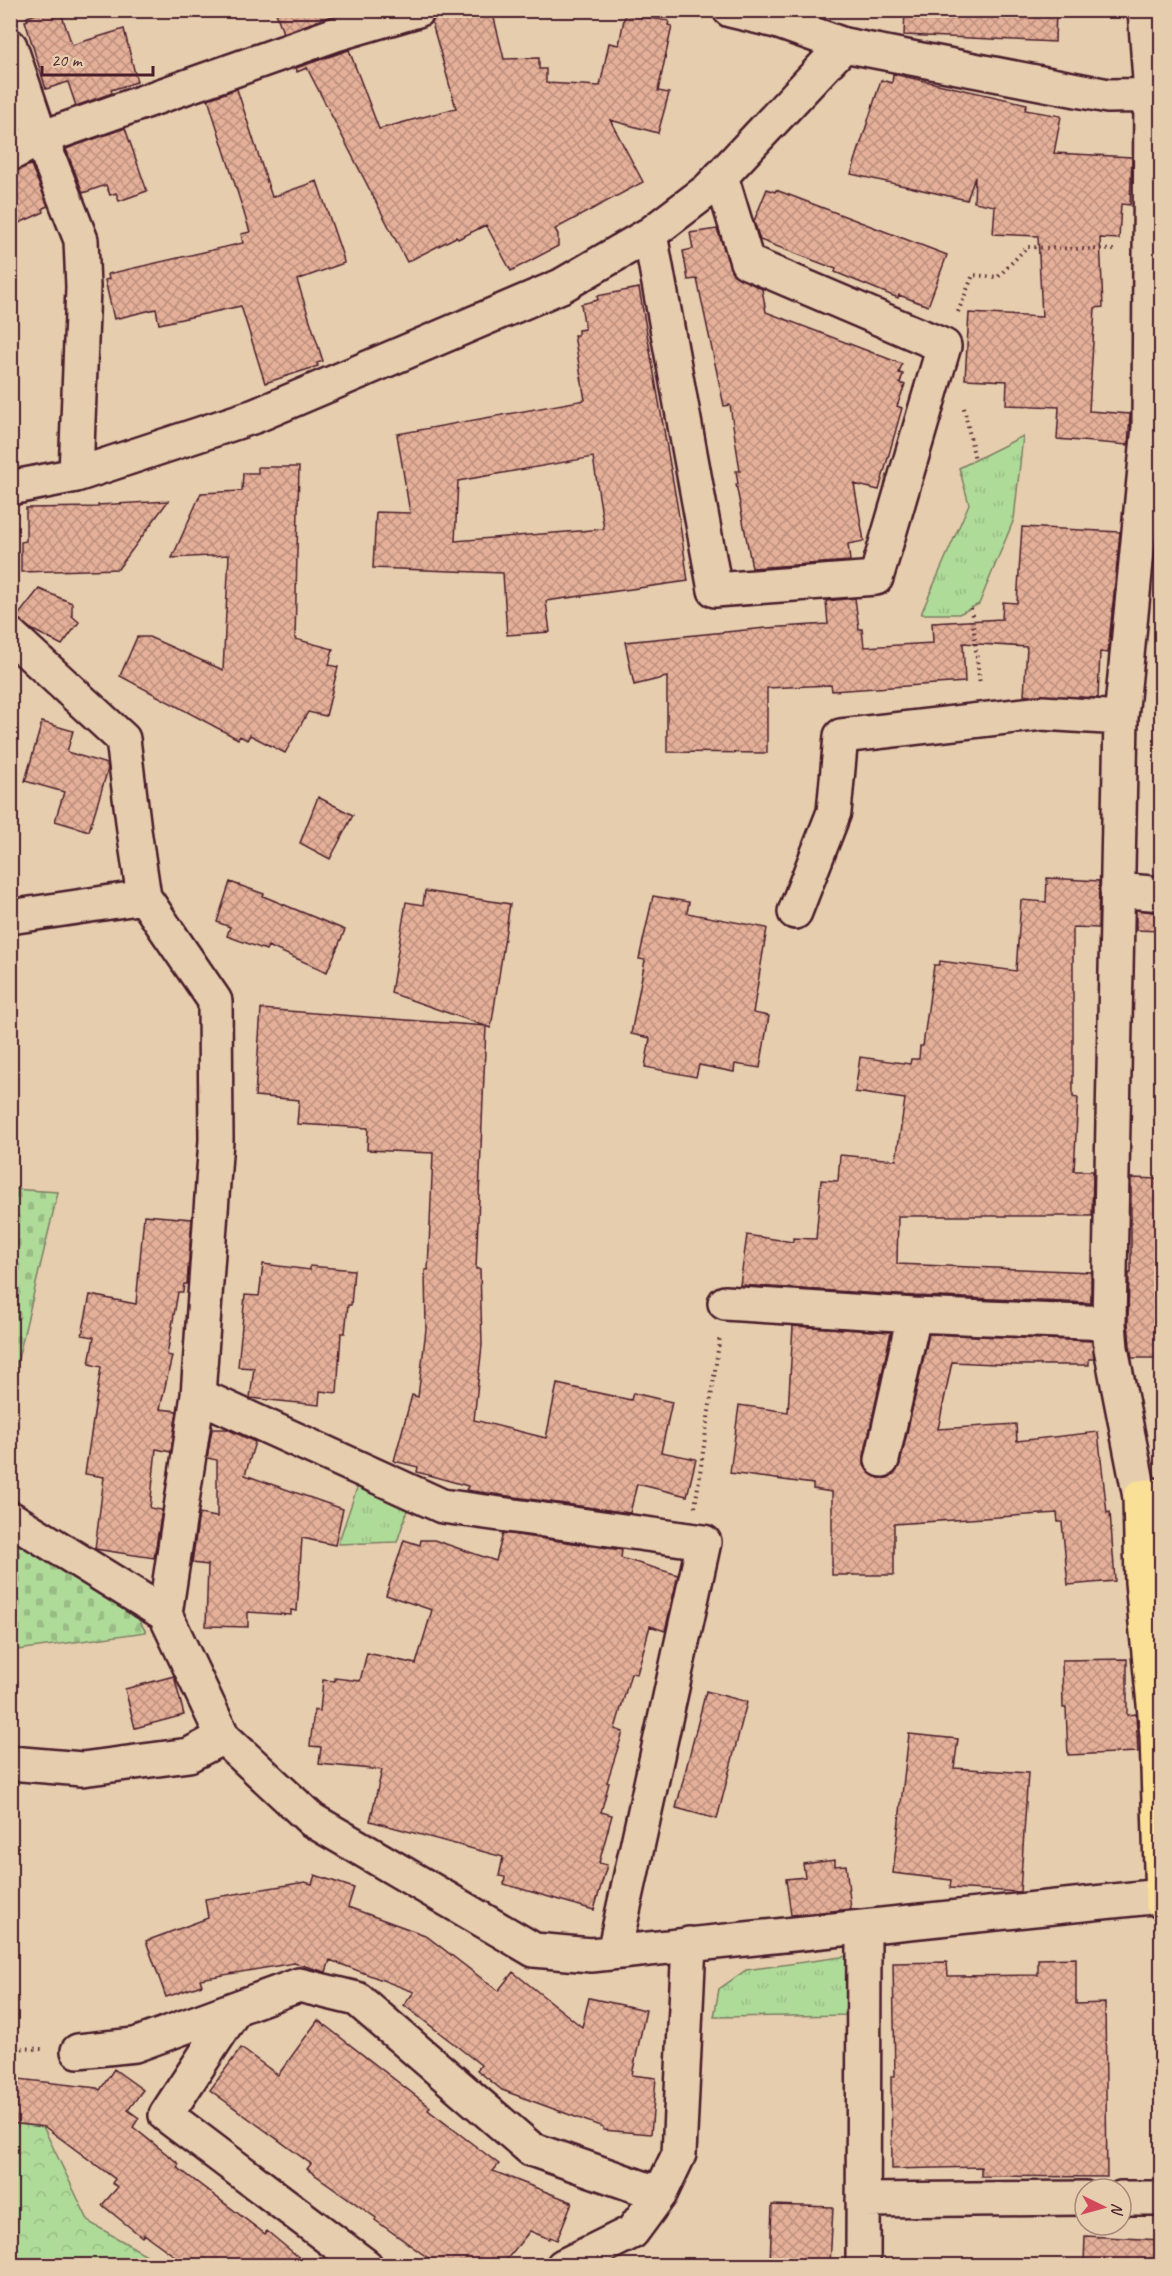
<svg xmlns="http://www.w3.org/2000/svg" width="1172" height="2276" viewBox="0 0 1172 2276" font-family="Caveat,sans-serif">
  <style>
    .forest { fill: url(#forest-crowns); stroke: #7c7d62; stroke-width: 1.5 }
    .cemetery { fill: url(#cemetery-stones); stroke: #7c7d62; stroke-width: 1.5 }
    .park { fill: url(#park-tufts); stroke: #7c7d62; stroke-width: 1.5 }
    .building { fill: url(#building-cross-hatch); stroke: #4a1f2b; stroke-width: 1.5; fill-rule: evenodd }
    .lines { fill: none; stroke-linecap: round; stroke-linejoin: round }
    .minor-casing { stroke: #4a1f2b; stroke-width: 38 }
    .major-casing { stroke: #4a1f2b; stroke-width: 38 }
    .path { stroke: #4a1f2b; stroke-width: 4; stroke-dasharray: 1.5 4.5; stroke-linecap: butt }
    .minor { stroke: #e6cdae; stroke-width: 33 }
    .major { stroke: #fadf96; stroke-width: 33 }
  </style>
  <defs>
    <pattern id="forest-crowns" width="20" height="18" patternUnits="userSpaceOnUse" patternTransform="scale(1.5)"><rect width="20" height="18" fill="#afdb99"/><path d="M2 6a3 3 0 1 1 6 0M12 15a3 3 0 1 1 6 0" fill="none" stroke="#98bc84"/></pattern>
    <pattern id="cemetery-stones" width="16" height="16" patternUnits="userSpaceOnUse" patternTransform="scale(1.5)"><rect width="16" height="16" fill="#afdb99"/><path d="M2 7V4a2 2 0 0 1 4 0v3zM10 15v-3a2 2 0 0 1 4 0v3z" fill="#98bc84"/></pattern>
    <pattern id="park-tufts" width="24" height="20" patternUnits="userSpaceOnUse" patternTransform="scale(1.5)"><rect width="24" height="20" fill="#afdb99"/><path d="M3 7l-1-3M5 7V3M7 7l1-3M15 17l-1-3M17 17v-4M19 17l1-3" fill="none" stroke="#98bc84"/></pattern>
    <pattern id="building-cross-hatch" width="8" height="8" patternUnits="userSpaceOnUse" patternTransform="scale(1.5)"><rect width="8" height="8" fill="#e5b099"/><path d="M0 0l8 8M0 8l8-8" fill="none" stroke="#bc8f7d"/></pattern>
  </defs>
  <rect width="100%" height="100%" fill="#e6cdae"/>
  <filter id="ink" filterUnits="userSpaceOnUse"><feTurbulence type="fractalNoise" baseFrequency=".0167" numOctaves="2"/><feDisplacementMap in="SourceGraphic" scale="12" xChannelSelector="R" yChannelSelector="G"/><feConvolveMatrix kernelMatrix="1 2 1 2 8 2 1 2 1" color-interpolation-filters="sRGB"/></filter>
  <g filter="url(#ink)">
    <path class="forest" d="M11 2109 36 2112 89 2222 164 2265 11 2266Z"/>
    <path class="cemetery" d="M11 1189 58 1192 11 1388 10 1189Z
      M10 1533 132 1608 146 1632 11 1651Z"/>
    <path class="park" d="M1023 436 1014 519 979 604 959 614H921L969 504 959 468Z
      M359 1482 408 1509 397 1542 338 1544Z
      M848 1956 850 2015 714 2017 719 1989 746 1970Z"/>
    <path class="building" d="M49 10H60L72 45 124 29 137 82 111 90 112 93 76 106 68 82 46 89 25 21 28 20 27 17Z
      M275 10H334L335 15 283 33Z
      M458 10H492L504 59 539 58V69H546V83L600 86 609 43 619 45 625 14 669 21 668 25 672 26 658 91 669 93 658 133 610 120 643 182 555 229 558 234V246L511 271 486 225 458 239 456 237 407 262 307 68 297 72 296 68 349 50 379 129 456 108 432 23 435 17Z
      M905 10H1056L1055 42 904 35Z
      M893 74 1027 104 1025 110 1061 116 1054 153 1132 157 1130 205 1121 204 1119 239 1100 238 1103 307 1095 308 1089 411 1130 414 1128 445 1057 439 1059 407 1006 405 1007 381 965 379 969 313 1042 317 1038 236 993 234 995 206 974 202 975 177 967 200 851 174 881 80 892 83Z
      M237 89 272 197 317 181 343 257 344 263 297 280 323 361 317 363 318 366 265 383 241 306 159 324 156 309 114 319 105 280 109 279 108 274 243 243 241 234 250 232 208 99Z
      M125 128 147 191 119 201 116 193 110 195 106 185 83 193 66 149Z
      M31 165 48 206 43 208 44 212 10 227V172Z
      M767 189 775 192 776 190 947 255 928 306 899 295 898 298 835 272 836 269 760 240 754 221Z
      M717 229 733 274 762 289 766 312 902 364 899 373 903 374 900 383 905 385 897 406 902 408 879 490 854 484 864 541 848 544 850 561 752 568 736 484H738L736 471H740L730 405 724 406 697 279 688 280 683 251 693 249 690 233Z
      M639 288 678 510 688 581 546 601 550 632 507 635 503 573 373 568 376 512 410 513 397 434 585 400 574 335H578V330L585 329 581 304 598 300 597 296ZM593 457 604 529 455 541 458 481Z
      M258 467H299L295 639 333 649 329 665 338 667 326 716 308 712 285 753 250 735 247 740 240 736 238 739 120 676 137 637H149L223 670 229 555 172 558 201 493 242 491 243 473H258Z
      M168 501 118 569 21 572V542L26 541V508L98 507V505Z
      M1022 527 1120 532 1108 653 1100 652 1098 698 1024 695 1027 647 963 643 965 682 832 691 831 685 767 688V753L667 752V677L634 685 625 642 766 628 828 624 826 601 855 598 859 629H862L864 647 933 643 932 623 1002 619 1003 602 1017 603Z
      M39 589 72 603V616L79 622 62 645 31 629 16 618Z
      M42 722 73 731 67 752 107 764 108 769 89 831 55 821 64 792 25 781Z
      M318 797 353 815 330 859 300 843Z
      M1047 878 1099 881 1098 928 1073 927V1097L1078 1098 1074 1171H1093L1092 1216H898L897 1264 1091 1272V1303L915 1296 740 1285 747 1235 793 1242V1238L816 1239 821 1180 838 1181 840 1155 896 1160 905 1099 855 1092 860 1057 910 1064 911 1059H919L920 1046H923L934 965H939L940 961 1016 971 1021 900 1046 902Z
      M230 882 264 894 263 896 345 930 327 972 268 946 266 950 227 936 230 927 217 922Z
      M425 891 510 904 491 1028 391 993 406 902 423 905Z
      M653 896 689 902 687 913 767 928 753 1013 769 1016 760 1068 735 1064 734 1072 699 1065 696 1077 645 1067 650 1038 631 1034 645 960 639 959Z
      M1136 910 1161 913V931L1136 930Z
      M261 1009 486 1026 476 1269H480L482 1345 474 1420 546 1438 557 1384 631 1400 633 1393 672 1402 661 1452 696 1459 687 1496 637 1484 630 1513 466 1490 468 1486 417 1472 418 1467 394 1461 412 1395 418 1397 426 1329 425 1270H428L433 1153 367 1150 368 1128 297 1124 299 1100 255 1096Z
      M1131 1178 1161 1179V1358H1132L1130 1345 1128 1322 1129 1273H1131Z
      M144 1215 192 1219 187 1284H184L183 1292H178L167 1355 172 1356 160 1409 177 1411 171 1452 156 1449 150 1508 162 1510 154 1558 95 1549 104 1477 85 1474 101 1367 89 1364 94 1337 82 1335 90 1295 136 1304Z
      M263 1264 310 1270V1266L354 1270 351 1305H348L345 1333H341L337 1393 320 1391 319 1405 250 1398 254 1368 238 1367 245 1295 259 1296Z
      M793 1326 891 1332 864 1456V1465L869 1473 879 1478H888L895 1473 900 1464 929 1334 1092 1341 1094 1359H1089V1365H1017L952 1362 938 1429 1016 1424 1017 1441 1098 1432 1107 1513 1110 1512 1115 1581 1068 1585 1062 1522H1058L1057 1513 894 1524V1575H832V1492L813 1489V1484L730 1473 739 1405 788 1412Z
      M212 1429H227L255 1442 245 1475 343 1509 335 1545 302 1538 297 1611 291 1610V1615L248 1612V1627L206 1626 208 1565 192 1563 199 1514 217 1517V1460L207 1458Z
      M503 1533 622 1550 621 1558 678 1575 665 1631 650 1626 637 1674 631 1673 615 1729 623 1732 607 1782 609 1783 601 1812 612 1815 599 1863 607 1865 594 1910 504 1884 505 1877 499 1876 503 1857 370 1821 382 1770 319 1764 321 1747 310 1746 314 1710 320 1711 323 1680 335 1681V1678L360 1681 367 1653 416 1664 432 1610 386 1595 404 1540 420 1545 421 1540H434L496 1561Z
      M1127 1659V1715L1136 1714 1138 1752 1068 1755 1066 1708H1063L1062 1660Z
      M174 1676 184 1715 135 1728 125 1689Z
      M706 1691 747 1702 717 1819 676 1808Z
      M909 1734 958 1739 954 1768 1028 1773 1020 1892 950 1888 951 1880 893 1873Z
      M835 1860V1866L846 1865 851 1909 791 1915 786 1879 805 1877 803 1864Z
      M315 1875 354 1888 348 1907 425 1935 498 1991 513 1972 582 2027 589 1998 646 2010 632 2075 656 2078 651 2134 603 2130V2127L502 2090 477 2070 481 2065 404 2005 414 1992 330 1960 326 1972 294 1963 200 1979 202 1985 166 1997 146 1941 208 1918 205 1899 305 1882 312 1884Z
      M1076 1958V2004L1105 2003 1107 2177 981 2176V2167L892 2169 891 2076H895L893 1963 947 1962 948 1976 1038 1975V1959Z
      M318 2020 430 2107 428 2110 499 2164 493 2171 572 2202 557 2240 550 2237 549 2239 530 2231 502 2265H438L375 2220 376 2218 307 2169 311 2164 210 2090 241 2048 278 2075Z
      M114 2069 143 2090 128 2110 139 2118 133 2127 179 2164 177 2167 265 2234 267 2231 308 2265H187L144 2234 142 2237 102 2205 118 2187 112 2183 115 2179 45 2127 10 2123V2078L97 2088 100 2090Z
      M772 2205 833 2207 830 2265H770Z
      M1085 2236 1161 2240V2265H1084Z"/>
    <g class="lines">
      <g class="minor-casing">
        <path id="minor" d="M730 10 776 21 844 45 1108 96 1162 95
          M10 46 41 138 81 240 83 287 76 475
          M10 154 41 138 336 34 418 10
          M650 234 715 590 876 578 944 346 747 262 721 176
          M10 488 76 475 255 416 561 286 650 234 709 189 844 45
          M10 635 123 739 134 830 144 897 215 1001 216 1140 198 1395 165 1614
          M1117 890 1162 894
          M795 912 834 812 841 736 1042 713 1121 718
          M10 917 144 897
          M725 1303 914 1315 1109 1323
          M198 1395 442 1506 704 1542 614 1952
          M882 1460 914 1315
          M1140 1497 1111 1348 1109 1323 1121 718 1149 427 1151 94 1145 10
          M10 1518 165 1614 223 1737 312 1820 534 1950 591 1955 1161 1896
          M10 1763 82 1769 189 1755 223 1737
          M78 2051 135 2045 236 2008
          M1121 2198H1162
          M863 2200 1085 2198
          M366 2266 166 2115 236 2008 299 1985 357 1999 531 2149 660 2194
          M563 2266 632 2232 660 2194 679 2154 689 1944
          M863 2266 864 1927"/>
      </g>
      <g class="major-casing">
        <path id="major" d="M1162 1495 1140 1497 1142 1582 1157 1735 1162 1902"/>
      </g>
      <path class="path" d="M958 312 973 275 998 277 1027 247 1114 250
        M964 408 975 460
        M971 608 980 685
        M695 1507 720 1336
        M10 2048 44 2049"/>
      <use href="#minor" class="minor"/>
      <use href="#major" class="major"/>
    </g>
  </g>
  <rect width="1172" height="2276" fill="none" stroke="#e6cdae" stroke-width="36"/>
  <rect x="18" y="18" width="1136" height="2240" fill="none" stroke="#4a1f2b" stroke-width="2" filter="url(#ink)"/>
  <g transform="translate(1103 2207) rotate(95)"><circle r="28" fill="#e6cdae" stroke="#a8877a" stroke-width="1.5"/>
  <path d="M0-4.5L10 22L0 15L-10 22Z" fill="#d1495b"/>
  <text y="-9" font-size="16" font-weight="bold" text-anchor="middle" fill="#4a1f2b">N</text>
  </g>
  <path d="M42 66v9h111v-9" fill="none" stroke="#4a1f2b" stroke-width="3"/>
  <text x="51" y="66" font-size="18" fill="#4a1f2b" stroke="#e6cdae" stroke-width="4.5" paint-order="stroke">20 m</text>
</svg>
